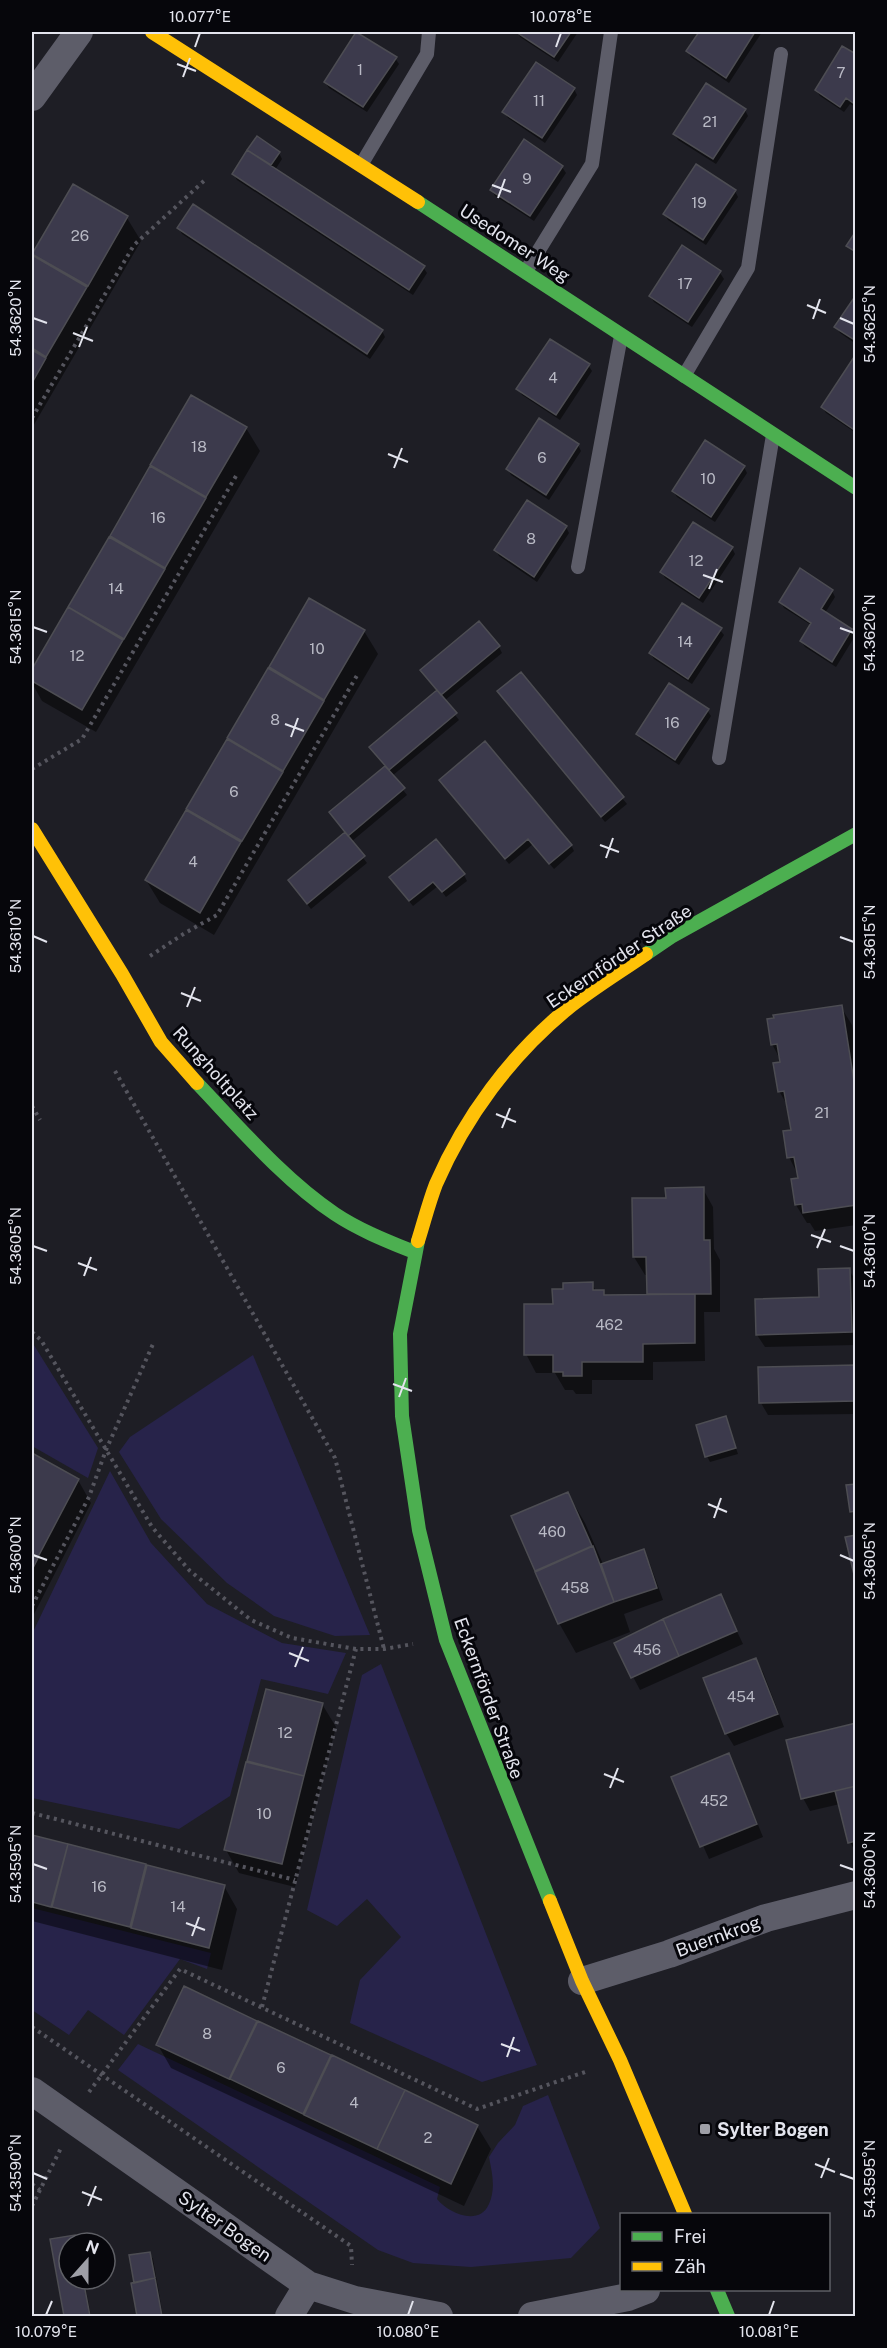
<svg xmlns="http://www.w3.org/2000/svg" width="887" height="2348" viewBox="0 0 887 2348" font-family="'Public Sans',sans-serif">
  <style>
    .green { fill: #27234a }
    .shadow { fill: #0007 }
    .building { fill: #3c3a4c; stroke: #4d4d53; stroke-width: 1.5 }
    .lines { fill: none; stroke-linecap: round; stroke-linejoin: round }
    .path { stroke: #55555e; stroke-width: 4; stroke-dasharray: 3 4.5; stroke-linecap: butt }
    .lane { stroke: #5d5d69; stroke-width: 14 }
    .street { stroke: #5d5d69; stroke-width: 28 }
    .fast { stroke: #4caf50; stroke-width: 14 }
    .slow { stroke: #ffc107; stroke-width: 14 }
    .ticks { fill: none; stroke: #e3e4ed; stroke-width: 2 }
    .poi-dot { fill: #9e9fa7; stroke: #06060b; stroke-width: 2 }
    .labels { text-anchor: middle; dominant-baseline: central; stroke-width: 6; stroke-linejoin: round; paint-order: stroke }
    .number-label { font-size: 15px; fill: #b9bac5 }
    .street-label { font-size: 18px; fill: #e3e4ed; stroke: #06060b }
    .poi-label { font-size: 18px; font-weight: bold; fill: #e3e4ed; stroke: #06060b; text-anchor: start }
    .neatline { fill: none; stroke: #e3e4ed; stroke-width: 2 }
    .ticks-label { font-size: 15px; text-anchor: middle; fill: #e3e4ed }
  </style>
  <rect width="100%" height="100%" fill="#1e1e25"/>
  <path class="green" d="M32 1342 98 1448 88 1478 32 1446Z
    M253 1355 370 1635 335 1636 274 1616 227 1583 161 1519 119 1452 130 1437Z
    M110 1471 151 1543 207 1604 282 1643 346 1653 328 1694 261 1679 230 1796 179 1829 32 1798V1634Z
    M381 1664 537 2065 482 2082 350 2023 360 1980 401 1937 367 1899 337 1926 307 1910 362 1675Z
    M32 1908 211 1953 207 1969 180 1959 124 2035 88 2010 69 2035 32 2010Z
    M138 2044 440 2187 437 2199C448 2213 479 2227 489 2204 496 2188 492 2173 489 2157L498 2143 515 2125 523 2106 548 2095 600 2228 571 2258 471 2267 413 2263 378 2250 118 2070Z"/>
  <path class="shadow" d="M517 32H578L558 62 520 37Z
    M701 32H762L729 83 691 57 688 51Z
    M856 56V107L850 104 844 112 820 96 816 90Z
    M395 58 399 64 367 112 329 88 325 82Z
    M574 89 577 95 545 143 508 118 504 112Z
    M745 110 748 116 716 164 678 140 675 134Z
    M257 138 279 153 282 159 275 170 423 267 427 273 413 295 237 180 234 174Z
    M562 167 566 173 534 221 495 196 492 190Z
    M73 186 127 218 141 241 32 428V257Z
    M735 191 738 197 706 245 668 220 665 214Z
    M179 228 382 331 385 337 370 359 182 234Z
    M682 247 720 273 724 279 692 327 654 302 650 296Z
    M856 298V344L840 333 836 327Z
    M856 360V433L826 413 822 407Z
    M588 365 592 371 560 420 522 395 518 389Z
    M192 397 246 428 260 451 96 732 42 701 32 683V672Z
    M578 445 581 451 549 500 511 475 508 469Z
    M744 467 747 473 715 522 677 497 673 491Z
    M566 527 569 533 537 582 499 556 496 550Z
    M732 548 735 554 703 603 665 578 662 572Z
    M832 591 835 597 825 613 851 630 855 636 836 667 805 647 801 641 811 625 784 608 781 602Z
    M310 600 364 631 378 654 214 935 160 903 146 880Z
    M720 630 724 635 692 684 654 659 650 653Z
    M499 647 502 653 444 701 459 720 392 776 407 795 351 842 367 863 311 909 293 886 346 833 330 813 386 767 371 747Z
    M520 674 627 804 605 822 503 698Z
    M707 710 711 716 679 765 641 740 637 734Z
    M444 786 571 845 574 851 554 869 533 844 509 864Z
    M464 875 467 881 446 897 438 886 413 906 394 883Z
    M841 1007 852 1025 856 1048V1225L815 1231 810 1223H807L796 1205 800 1179 789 1157 792 1131 789 1108 779 1091 781 1061 772 1044Z
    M703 1189 713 1207 714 1249 720 1260V1312H704L705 1361 653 1362V1380H592V1394H576L573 1390H565L555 1373H536L526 1354 565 1290 592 1284 596 1291H603L606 1297 648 1296V1275H645L634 1257 667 1199Z
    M849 1270 856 1281V1345L765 1347 757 1335 821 1298Z
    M856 1366V1414L768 1415 761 1403Z
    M726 1418 738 1454 710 1462 707 1456Z
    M32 1455 78 1480 91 1503 32 1618Z
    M568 1494 585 1523 603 1564 643 1551 650 1564 663 1600 624 1614 630 1632 576 1653 559 1623 536 1570Z
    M720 1596 743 1644 640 1690 616 1644Z
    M756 1660 763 1672 784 1727 734 1746 726 1733Z
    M267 1690 322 1704 336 1727 295 1887 239 1873 226 1850Z
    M856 1725V1853L850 1842 840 1804 810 1811 803 1798Z
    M728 1755 735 1768 763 1837 709 1859 673 1778Z
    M32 1837 224 1886 237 1909 222 1970 32 1921Z
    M184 1988 477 2126 491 2149 464 2206 171 2068 158 2045Z
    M74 2236 78 2243H69V2279H84L91 2316H66L52 2240Z
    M149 2253 153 2259 163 2316H138L132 2284H136Z"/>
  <path class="building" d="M356 32 397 57 363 107 324 82Z
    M516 32H571L554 57Z
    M699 32H755L726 78 686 51Z
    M842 46 856 54V105L846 98 840 107 815 90Z
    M536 62 575 88 542 138 502 112Z
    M706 83 746 109 713 159 673 134Z
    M257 136 280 152 271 165 247 150Z
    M524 139 563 166 530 216 490 190Z
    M247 150 425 266 409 290 232 174Z
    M696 164 736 190 703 240 663 214Z
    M73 184 128 216 88 286 32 254Z
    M193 204 383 330 367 354 177 228Z
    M856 231V252L846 246Z
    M682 245 721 271 688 322 649 296Z
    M32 255 87 287 46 357 32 348Z
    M856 295V341L834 327Z
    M550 339 590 364 556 415 516 389Z
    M32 350 46 358 32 383Z
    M854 357 856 358V431L821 407Z
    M191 395 247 427 206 497 150 465Z
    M539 418 579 444 546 495 506 469Z
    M705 440 745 466 711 517 672 491Z
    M150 466 206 498 165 568 110 536Z
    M527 500 567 526 534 577 494 550Z
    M693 522 733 547 699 598 660 572Z
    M109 537 165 569 124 639 68 607Z
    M800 568 833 590 821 609 852 629 832 662 800 641 811 623 779 602Z
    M309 598 365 630 324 700 269 667Z
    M682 603 722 628 688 679 649 653Z
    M68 607 123 640 82 710 32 681V669Z
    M479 621 500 646 441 695 420 670Z
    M268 668 324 701 283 771 227 738Z
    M521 672 624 797 601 817 497 691Z
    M669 683 709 709 675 760 636 734Z
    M437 690 457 713 389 770 369 747Z
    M227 739 283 772 242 841 186 809Z
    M485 741 572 845 549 864 528 839 505 859 439 780Z
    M385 766 405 788 348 836 329 812Z
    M186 810 241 842 200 913 145 880Z
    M345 832 365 856 307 904 288 880Z
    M436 839 465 874 442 892 433 882 409 901 389 877Z
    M842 1005 856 1094V1205L803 1213 802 1204 795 1205 791 1179 798 1178 794 1157 787 1158 783 1131 791 1130 784 1091 778 1092 773 1063 780 1062 777 1044 771 1045 767 1019 774 1018 773 1015Z
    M704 1187V1240H710L711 1294H647L646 1257H633L632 1198H666L665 1188Z
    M850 1268 852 1332 756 1335 755 1299 819 1297 818 1269Z
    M593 1282V1290H604V1295L695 1294V1343L643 1344V1362H582V1376H563V1372H553V1355H524V1304H553L552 1289H563V1283Z
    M856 1365V1401L759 1403 758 1367Z
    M726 1416 736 1448 705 1457 696 1425Z
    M32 1453 79 1479 38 1557 32 1553Z
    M856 1484V1511L850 1512 846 1485Z
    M568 1492 592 1546 535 1571 511 1516Z
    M856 1535V1583L845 1537Z
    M593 1546 614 1602 558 1624 535 1572Z
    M644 1549 657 1588 614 1602 601 1564Z
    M32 1555 38 1558 32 1570Z
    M721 1594 737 1631 679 1656 663 1619Z
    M663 1619 679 1656 631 1678 614 1643Z
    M756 1658 778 1714 725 1734 703 1678Z
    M266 1689 323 1703 304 1776 247 1761Z
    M856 1723V1786L801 1799 786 1740Z
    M729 1753 757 1824 700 1847 671 1777Z
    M246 1762 304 1776 282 1864 224 1850Z
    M856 1786V1841L848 1843 835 1791Z
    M32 1835 68 1844 51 1907 32 1902Z
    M68 1844 146 1864 130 1927 52 1907Z
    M147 1865 225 1885 209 1948 131 1928Z
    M184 1986 257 2021 229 2079 156 2045Z
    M258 2021 331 2055 303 2114 230 2079Z
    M332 2055 405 2090 377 2149 304 2115Z
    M405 2090 478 2125 451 2184 377 2149Z
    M75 2235 77 2243H69V2279H83L90 2316H64L50 2239Z
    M150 2252 155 2278 134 2283 129 2255Z
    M155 2278 162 2316H137L131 2283Z"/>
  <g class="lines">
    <path class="path" d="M32 418 134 245 205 180
      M32 769 82 739 236 476
      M150 956 185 933 217 915 359 672
      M115 1071 335 1458 384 1649
      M32 1106 40 1120
      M32 1332 41 1340 152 1527 190 1571 251 1620 292 1638 356 1649H384L413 1644
      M32 1606 89 1497 106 1450 153 1344
      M32 1813 295 1880
      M262 2007 356 1649
      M32 2027 351 2246 352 2265
      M89 2092 180 1969 477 2109 588 2071
      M32 2184 40 2190
      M32 2206 61 2148
      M32 2314V2316"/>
    <path class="lane" d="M361 165 427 54 429 32
      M526 271 592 164 611 32
      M684 376 748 268 781 54
      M578 567 621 336
      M719 758 773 435"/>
    <path class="street" d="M32 97 79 32
      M582 1981 669 1954 766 1918 856 1895
      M32 2091 308 2285 355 2300 439 2316
      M289 2316 308 2285
      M532 2316 628 2297 646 2290"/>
    <path class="fast" d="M418 202 856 488
      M646 954 671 937 856 834
      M197 1083C239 1127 284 1180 335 1214 359 1230 387 1241 414 1252
      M418 1241 400 1334 402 1416 419 1530 446 1640 550 1901
      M717 2290 728 2316"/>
    <path class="slow" d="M152 32 418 202
      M32 829 122 974 161 1042 197 1083
      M418 1241C424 1222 429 1202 436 1184 465 1117 511 1055 567 1009 592 989 620 972 646 954
      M550 1901 582 1981 620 2060 685 2214"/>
  </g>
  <path class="ticks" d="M195 47 200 33M556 47 561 33M177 64 196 71M183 77 190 58M492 185 511 192M498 198 505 179M807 305 826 313M33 318 47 323M840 318 854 324M813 319 820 299M73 333 93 341M79 347 87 327M388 454 408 462M394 468 402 448M703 575 723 582M709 589 717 569M33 627 47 632M840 628 854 633M285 724 304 731M291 737 298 718M600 845 619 852M606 858 613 838M33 936 47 942M840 937 854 942M181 993 201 1001M187 1007 195 987M496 1114 516 1122M502 1128 510 1108M811 1235 831 1242M33 1246 47 1251M840 1246 854 1251M817 1248 825 1229M78 1263 97 1270M84 1276 91 1257M393 1384 412 1391M399 1397 406 1378M708 1504 727 1512M714 1518 721 1498M33 1555 47 1560M840 1555 854 1561M289 1653 309 1661M295 1667 303 1647M604 1774 624 1782M610 1788 618 1768M33 1864 47 1869M840 1865 854 1870M186 1923 205 1930M192 1936 199 1917M501 2044 520 2051M507 2057 514 2037M815 2164 835 2172M33 2173 47 2179M840 2174 854 2179M821 2178 829 2158M82 2192 102 2200M88 2206 96 2186M46 2315 52 2301M408 2315 413 2301M769 2315 774 2301"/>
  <rect class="poi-dot" x="699" y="2123" width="12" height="12" rx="3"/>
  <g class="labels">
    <g class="number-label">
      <text x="360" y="69">1</text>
      <text x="841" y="72">7</text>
      <text x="539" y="100">11</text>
      <text x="710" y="121">21</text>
      <text x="527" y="178">9</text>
      <text x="699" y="202">19</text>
      <text x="80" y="235">26</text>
      <text x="685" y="283">17</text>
      <text x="553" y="377">4</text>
      <text x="199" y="446">18</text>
      <text x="542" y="457">6</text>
      <text x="708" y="478">10</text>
      <text x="158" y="517">16</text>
      <text x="531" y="538">8</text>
      <text x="696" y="560">12</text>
      <text x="116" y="588">14</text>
      <text x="685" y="641">14</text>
      <text x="317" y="648">10</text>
      <text x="77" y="655">12</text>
      <text x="275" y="719">8</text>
      <text x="672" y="722">16</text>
      <text x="234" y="791">6</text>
      <text x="193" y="861">4</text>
      <text x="822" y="1112">21</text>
      <text x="609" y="1324">462</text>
      <text x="552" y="1531">460</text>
      <text x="575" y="1587">458</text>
      <text x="647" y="1649">456</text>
      <text x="741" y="1696">454</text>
      <text x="285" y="1732">12</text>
      <text x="714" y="1800">452</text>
      <text x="264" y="1813">10</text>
      <text x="99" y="1886">16</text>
      <text x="178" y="1906">14</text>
      <text x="207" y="2033">8</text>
      <text x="281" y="2067">6</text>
      <text x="354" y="2102">4</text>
      <text x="428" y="2137">2</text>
    </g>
    <g class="street-label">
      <text transform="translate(515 243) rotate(33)">Usedomer Weg</text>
      <text transform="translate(619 956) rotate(-34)">Eckernförder Straße</text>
      <text transform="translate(216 1073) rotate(48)">Rungholtplatz</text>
      <text transform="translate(489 1698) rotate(70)">Eckernförder Straße</text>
      <text transform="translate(718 1936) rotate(-20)">Buernkrog</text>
      <text transform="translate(225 2226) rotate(35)">Sylter Bogen</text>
    </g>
    <g class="poi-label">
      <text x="717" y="2129">Sylter Bogen</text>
    </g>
  </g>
  <rect width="887" height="2348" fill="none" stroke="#06060b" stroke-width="66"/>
  <rect x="620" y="2213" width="210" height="78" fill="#06060b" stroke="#5e5f65" stroke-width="1.5"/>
  <rect x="632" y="2232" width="30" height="9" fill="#4caf50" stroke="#5e5f65" stroke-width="1.5"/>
  <text x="674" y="2243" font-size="18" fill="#e3e4ed">Frei</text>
  <rect x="632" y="2262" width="30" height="9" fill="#ffc107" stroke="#5e5f65" stroke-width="1.5"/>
  <text x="674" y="2273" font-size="18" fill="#e3e4ed">Zäh</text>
  <g transform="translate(87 2261) rotate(21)"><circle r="28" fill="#06060b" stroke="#5e5f65" stroke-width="1.5"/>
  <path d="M0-4.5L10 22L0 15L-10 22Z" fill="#9e9fa7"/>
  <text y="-9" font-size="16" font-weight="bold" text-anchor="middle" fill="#e3e4ed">N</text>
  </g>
  <rect x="33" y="33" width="821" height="2282" class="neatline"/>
  <g class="ticks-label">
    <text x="200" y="22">10.077°E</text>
    <text x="561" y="22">10.078°E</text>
    <text transform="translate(16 318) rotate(-90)" y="5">54.3620°N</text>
    <text transform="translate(870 324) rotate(-90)" y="5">54.3625°N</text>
    <text transform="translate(16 627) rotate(-90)" y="5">54.3615°N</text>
    <text transform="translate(870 633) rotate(-90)" y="5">54.3620°N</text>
    <text transform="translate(16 936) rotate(-90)" y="5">54.3610°N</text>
    <text transform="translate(870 942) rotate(-90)" y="5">54.3615°N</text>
    <text transform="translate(16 1246) rotate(-90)" y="5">54.3605°N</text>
    <text transform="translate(870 1251) rotate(-90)" y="5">54.3610°N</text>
    <text transform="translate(16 1555) rotate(-90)" y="5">54.3600°N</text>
    <text transform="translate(870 1561) rotate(-90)" y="5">54.3605°N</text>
    <text transform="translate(16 1864) rotate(-90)" y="5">54.3595°N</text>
    <text transform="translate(870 1870) rotate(-90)" y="5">54.3600°N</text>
    <text transform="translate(16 2173) rotate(-90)" y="5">54.3590°N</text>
    <text transform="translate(870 2179) rotate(-90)" y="5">54.3595°N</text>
    <text x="46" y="2337">10.079°E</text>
    <text x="408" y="2337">10.080°E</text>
    <text x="769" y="2337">10.081°E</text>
  </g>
</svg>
